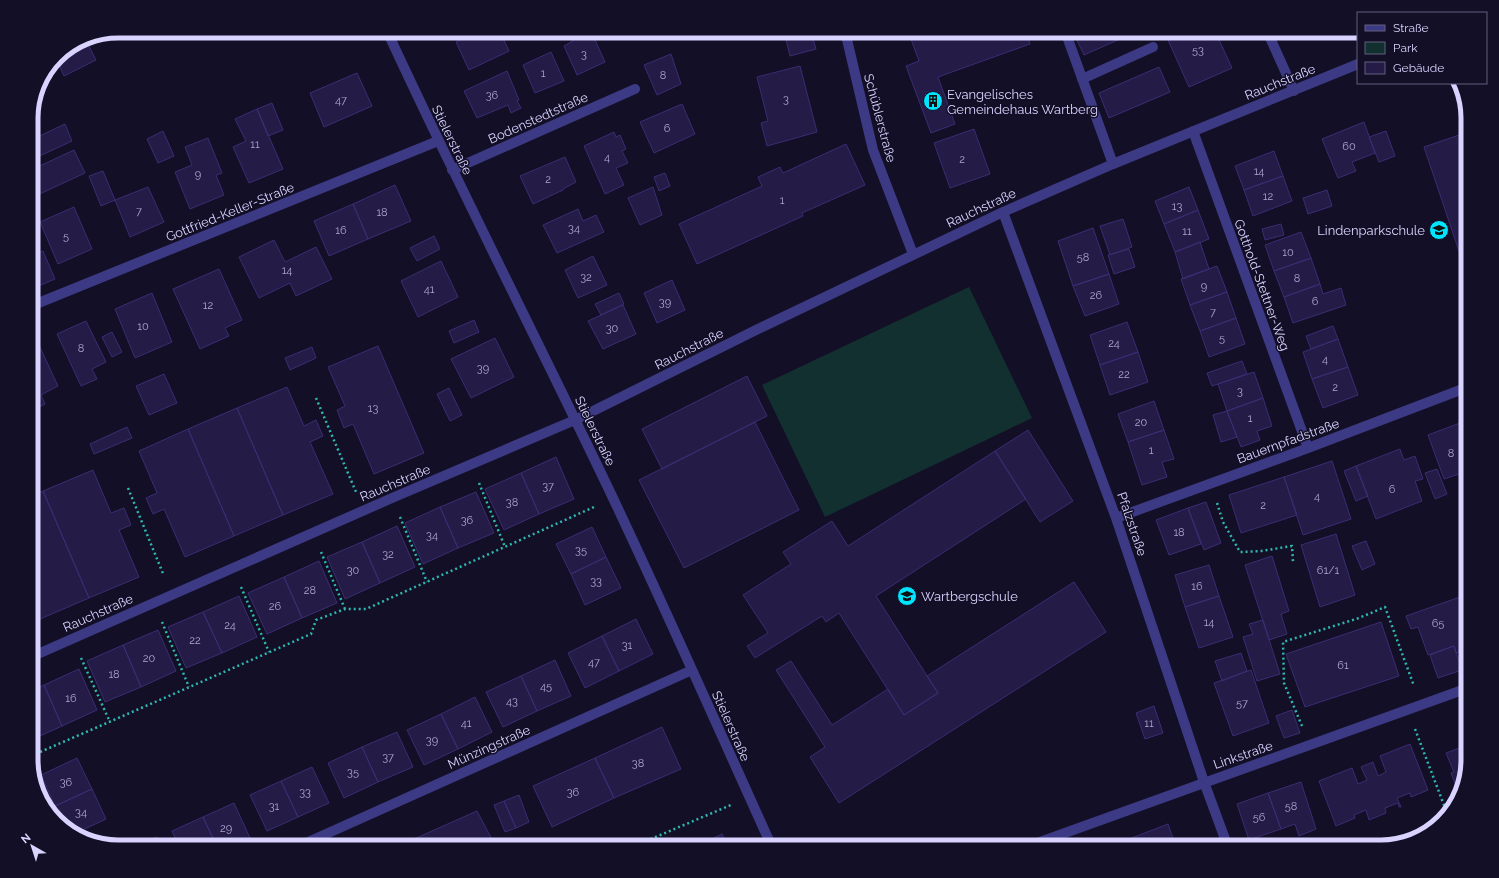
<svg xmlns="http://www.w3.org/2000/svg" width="1499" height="878" viewBox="0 0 1499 878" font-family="Raleway,sans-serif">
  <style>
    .green { fill: #12302f }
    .building { fill: #241b47; stroke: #3b2d73 }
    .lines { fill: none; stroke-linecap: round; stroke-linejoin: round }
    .path { stroke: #2fb8b0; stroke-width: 2.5; stroke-dasharray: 2 3; stroke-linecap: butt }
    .lane { stroke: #3d3a85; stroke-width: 10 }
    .street { stroke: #3d3a85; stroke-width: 10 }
    .labels { text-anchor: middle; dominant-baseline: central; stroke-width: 3; stroke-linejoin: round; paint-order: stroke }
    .number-label { font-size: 11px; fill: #aca6d1 }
    .street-label { font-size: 13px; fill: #d9d4ff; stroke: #130f26 }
    .poi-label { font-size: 13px; fill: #d9d4ff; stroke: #130f26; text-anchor: start }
    .rim { fill: none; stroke: #d9d4ff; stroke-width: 5 }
  </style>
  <rect width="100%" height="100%" fill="#130f26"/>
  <path class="green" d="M969 287 1032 418 825 517 762 385Z"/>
  <path class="building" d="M478 31H487L491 39 501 34 509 51 469 70 456 42Z
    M569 31H591L605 62 577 75 564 46 573 41Z
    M784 31H811L816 49 790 56Z
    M908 31H1026L1030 44 938 77 955 124 931 133 906 66 919 61Z
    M1075 31H1138L1084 55 1073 32Z
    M1164 31H1215L1232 68 1189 87Z
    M85 38 96 60 64 76 56 58Z
    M551 52 564 81 535 93 523 65Z
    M671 54 681 84 657 95 644 65Z
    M800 66 817 132 767 146 761 123 768 121 757 77Z
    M1159 67 1170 92 1109 118 1099 93Z
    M507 71 519 100 517 101 521 108 511 113 508 105 477 118 464 91Z
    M357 73 372 106 324 127 310 93Z
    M272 103 283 130 268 136 257 109Z
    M682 104 695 134 654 153 640 122Z
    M257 109 283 169 249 183 233 147 246 141 235 119Z
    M1364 122 1375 153 1352 162 1356 171 1338 178 1322 139Z
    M65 124 72 141 31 160V140Z
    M974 129 990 174 950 188 934 143Z
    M163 131 174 156 158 163 147 139Z
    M1386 131 1395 156 1379 162 1369 137Z
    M614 132 616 137 620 135 626 149 622 151 628 163 616 168 624 185 605 194 584 146Z
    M1468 132V278L1424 147Z
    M208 138 222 173 216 175 224 195 190 209 175 172 192 165 185 147Z
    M846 144 865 185 802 213 803 216 697 264 679 224 762 186 758 177 780 167 783 173Z
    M74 150 85 173 31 198V170Z
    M1274 151 1283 176 1244 190 1235 166Z
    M565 157 576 182 563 189V190L533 204 520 176Z
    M103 171 115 200 101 206 89 176Z
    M665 173 670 186 659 191 654 177Z
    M1283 176 1292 201 1253 216 1244 190Z
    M395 185 411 221 368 239 353 204Z
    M148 187 164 222 130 237 115 200Z
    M653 187 662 215 640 225 628 198Z
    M1189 187 1198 210 1164 224 1155 201Z
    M1327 190 1332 206 1308 214 1303 198Z
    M353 204 368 239 329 256 314 221Z
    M74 207 92 249 58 264 40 222Z
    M578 209 583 221 596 215 604 232 557 253 543 225Z
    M1198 210 1209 239 1175 252 1164 224Z
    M1123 219 1132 247 1110 255 1100 226Z
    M1281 224 1284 235 1265 240 1262 229Z
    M1093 228 1109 274 1073 286 1058 241Z
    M1301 232 1311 258 1274 271 1265 245Z
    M434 236 440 249 417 261 410 248Z
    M274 240 285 262 316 247 332 279 296 296 290 283 259 298 239 257Z
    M1200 242 1209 269 1183 279 1175 252Z
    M1129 249 1135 267 1114 274 1108 255Z
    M43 251 55 279 36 287 31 276V256Z
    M593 256 607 285 578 298 565 270Z
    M1311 258 1320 284 1284 297 1274 271Z
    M441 261 458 297 418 317 401 281Z
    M1217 266 1227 292 1190 305 1181 279Z
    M219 269 242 320 225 328 229 336 200 349 173 289Z
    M1109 274 1119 304 1085 316 1073 286Z
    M672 280 685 310 657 323 644 293Z
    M1320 284 1323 294 1341 288 1346 305 1293 323 1284 297Z
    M1227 292 1236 318 1200 331 1190 305Z
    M152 293 172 342 135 358 115 309Z
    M619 293 624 304 601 315 595 304Z
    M623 305 636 334 603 349 588 321Z
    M1236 318 1245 344 1209 357 1200 331Z
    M474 320 479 332 454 343 449 331Z
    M86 321 106 362 92 369 97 379 81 386 57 334Z
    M1127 322 1138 352 1100 365 1090 335Z
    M1333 326 1338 339 1311 349 1306 336Z
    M112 332 122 352 112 357 102 337Z
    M495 338 514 377 471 398 451 359Z
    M1338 339 1348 367 1312 379 1303 352Z
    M38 343 58 386 41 395 45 404 31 411V346Z
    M378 346 424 453 374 474 353 424 344 428 337 410 345 406 328 367Z
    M312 347 316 358 290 370 285 358Z
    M1138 352 1148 382 1110 395 1100 365Z
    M1242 361 1247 374 1212 386 1207 373Z
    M1348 367 1358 395 1323 408 1312 379Z
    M1254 372 1263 398 1227 411 1218 384Z
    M164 374 177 403 149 415 136 386Z
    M747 376 767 416 662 469 642 429Z
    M287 387 304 426 316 420 323 436 310 442 333 494 283 515 237 408Z
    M449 388 462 415 450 421 437 394Z
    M1263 398 1272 426 1257 431 1260 440 1241 447 1227 411Z
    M1154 401 1164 430 1128 442 1118 414Z
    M237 408 283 515 234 536 188 429Z
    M1227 411 1237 437 1221 442 1213 415Z
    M1468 420V471L1444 479 1428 435Z
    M755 422 799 510 684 568 639 480Z
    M127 427 132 438 94 454 90 444Z
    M188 429 234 536 185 557 164 509 153 514 146 498 157 493 139 451Z
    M1028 430 1073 501 1040 522 995 451Z
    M1164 430 1174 459 1162 462 1167 477 1142 485 1128 442Z
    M1400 449 1404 460 1415 456 1423 479 1415 481 1422 501 1376 519 1356 466Z
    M995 451 1026 499 876 596 938 693 904 715 839 613 826 622 822 616 755 658 747 646 768 633 743 595 791 564 783 552 832 521 848 546Z
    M556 457 574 499 539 514 521 473Z
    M1332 461 1351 519 1303 535 1284 477Z
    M1356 466 1368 496 1356 501 1344 471Z
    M1437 469 1447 494 1435 499 1425 473Z
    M93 470 111 513 124 508 131 525 119 530 139 577 89 598 43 491Z
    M521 473 539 514 504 530 485 489Z
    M1284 477 1297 515 1241 533 1229 495Z
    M43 491 89 598 40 619 31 599V496Z
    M476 492 494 533 458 548 440 507Z
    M1206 502 1221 543 1204 550 1188 508Z
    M440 507 458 548 423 564 405 523Z
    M1188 508 1201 544 1169 555 1156 520Z
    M397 526 415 567 380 583 362 542Z
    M592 527 606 557 571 574 556 544Z
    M1336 534 1355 595 1320 607 1301 545Z
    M1366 541 1375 564 1362 570 1352 546Z
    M362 542 380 583 345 599 327 557Z
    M1272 556 1289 611 1281 614 1287 634 1269 640 1245 565Z
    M606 557 621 588 585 605 571 574Z
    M319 561 337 603 302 618 284 577Z
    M1209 565 1219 596 1185 607 1175 575Z
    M284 577 302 618 267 634 248 593Z
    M1074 582 1106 632 839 803 810 757 825 747 776 670 791 661 832 725 888 689 904 715 938 693 927 676Z
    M239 596 257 637 222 653 203 612Z
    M1219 596 1233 637 1199 648 1185 607Z
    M1460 597 1468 620V649L1456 653 1454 646 1428 655 1418 627 1411 629 1406 616Z
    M31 599 40 619 31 623Z
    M203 612 222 653 186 668 168 627Z
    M636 619 653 654 619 671 602 636Z
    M1263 620 1280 674 1257 681 1243 637 1253 634 1249 624Z
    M1381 622 1399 676 1305 707 1286 654Z
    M158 630 176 671 141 687 123 645Z
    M602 636 619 671 585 688 568 653Z
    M123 645 141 687 105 702 87 661Z
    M1454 646 1462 670 1438 678 1430 655Z
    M1241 653 1247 671 1222 681 1215 661Z
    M555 660 571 696 537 711 521 676Z
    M79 669 97 710 62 726 44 685Z
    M1251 670 1269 723 1233 736 1214 683Z
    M521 676 537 711 503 727 486 692Z
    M44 685 62 726 31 740V691Z
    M475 697 492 732 458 749 441 714Z
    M1154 706 1163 733 1145 739 1136 713Z
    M1292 710 1300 733 1284 738 1276 716Z
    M441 714 458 749 424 765 407 730Z
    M662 727 681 769 614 798 595 758Z
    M397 732 413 767 378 782 362 747Z
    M1410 744 1428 790 1411 797 1410 793 1397 798 1401 807H1399L1398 803 1385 808 1386 813 1369 820 1366 810 1354 815 1355 818 1336 826 1319 781 1352 768 1358 784 1367 780 1361 767 1373 762 1378 776 1386 772 1380 756Z
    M1468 745V760L1459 794 1451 773 1454 772 1446 753Z
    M362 747 378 782 344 798 328 763Z
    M77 758 92 789 55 806 41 775Z
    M595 758 614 798 552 827 533 786Z
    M312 767 329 803 298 817 281 781Z
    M281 781 298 817 267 831 250 795Z
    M1301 782 1316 829 1299 836 1295 824 1281 829 1268 793Z
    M92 789 106 819 74 834 66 827 55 806Z
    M1268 793 1281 829 1249 840 1237 804Z
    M519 795 529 822 516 828 504 801Z
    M504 801 516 828 505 832 494 805Z
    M234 803 250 838 231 847H217L203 817Z
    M477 811 496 847H418L414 839Z
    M203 817 217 847H179L172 831Z
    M1168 824 1176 847H1126L1124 841Z
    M722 834 727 847H686L703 839 704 843Z
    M157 837 162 847H135Z
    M414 839 418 847H396Z"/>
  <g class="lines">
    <path class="path" d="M316 398 356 492
      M479 483 505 547
      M128 488 164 576
      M1217 503 1223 522 1240 552 1261 551 1292 546 1293 562
      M400 517 427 582
      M321 552 345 609
      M241 587 269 652
      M162 622 189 687
      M81 658 110 722
      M1302 726 1284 683 1283 642 1359 618 1385 607 1414 686
      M1415 729 1447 813
      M31 756 311 634 316 620 345 609H366L594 507
      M1106 839 1109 847
      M632 847 731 805"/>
    <path class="lane" d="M1065 31 1113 164
      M1082 79 1153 47"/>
    <path class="street" d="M387 31C459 187 538 341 612 496 667 612 719 730 772 847
      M845 31 873 150 913 254
      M1267 31 1294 91
      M1193 131 1308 448
      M452 170 635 89
      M1003 212 1116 518 1204 782 1228 847
      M31 306 438 141
      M1116 518 1308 448 1468 387
      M31 657 392 498 575 420 758 329 1003 212 1113 164 1358 64
      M297 847 692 670
      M1026 847 1468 688"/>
  </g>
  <defs>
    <g id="building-disc" transform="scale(1)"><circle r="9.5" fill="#00e5ff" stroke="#130f26"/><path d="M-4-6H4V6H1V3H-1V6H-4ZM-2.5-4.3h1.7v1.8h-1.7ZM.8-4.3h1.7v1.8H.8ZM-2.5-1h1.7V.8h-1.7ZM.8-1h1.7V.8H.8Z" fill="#111"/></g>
    <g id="school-disc" transform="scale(1)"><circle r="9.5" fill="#00e5ff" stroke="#130f26"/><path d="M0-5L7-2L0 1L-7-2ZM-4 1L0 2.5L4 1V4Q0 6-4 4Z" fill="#111"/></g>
  </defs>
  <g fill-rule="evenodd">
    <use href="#building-disc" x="933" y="101"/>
    <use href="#school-disc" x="1439" y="230"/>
    <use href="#school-disc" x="907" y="596"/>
  </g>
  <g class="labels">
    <g class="number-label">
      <text x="1198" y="50">53</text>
      <text x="584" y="54">3</text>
      <text x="543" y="73">1</text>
      <text x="663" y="75">8</text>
      <text x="492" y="95">36</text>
      <text x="786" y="99">3</text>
      <text x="341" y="100">47</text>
      <text x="667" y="128">6</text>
      <text x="255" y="144">11</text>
      <text x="1349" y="146">60</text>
      <text x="607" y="157">4</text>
      <text x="962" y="159">2</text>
      <text x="1259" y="171">14</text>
      <text x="198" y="174">9</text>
      <text x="548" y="179">2</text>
      <text x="1268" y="196">12</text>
      <text x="782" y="200">1</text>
      <text x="1177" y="206">13</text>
      <text x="139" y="211">7</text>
      <text x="382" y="212">18</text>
      <text x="574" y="228">34</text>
      <text x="341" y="230">16</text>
      <text x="1187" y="231">11</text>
      <text x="66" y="236">5</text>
      <text x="1288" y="252">10</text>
      <text x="1083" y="257">58</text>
      <text x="287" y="270">14</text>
      <text x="586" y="277">32</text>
      <text x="1297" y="278">8</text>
      <text x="1204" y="286">9</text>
      <text x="429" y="289">41</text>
      <text x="1096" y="295">26</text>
      <text x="1315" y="301">6</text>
      <text x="665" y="302">39</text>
      <text x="208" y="305">12</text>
      <text x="1213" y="312">7</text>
      <text x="143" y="326">10</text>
      <text x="612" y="328">30</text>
      <text x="1222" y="338">5</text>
      <text x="1114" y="343">24</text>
      <text x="81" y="348">8</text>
      <text x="1325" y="359">4</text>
      <text x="483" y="368">39</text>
      <text x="1124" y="374">22</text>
      <text x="1335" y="387">2</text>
      <text x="1240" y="391">3</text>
      <text x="373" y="408">13</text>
      <text x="1250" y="418">1</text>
      <text x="1141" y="422">20</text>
      <text x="1151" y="450">1</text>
      <text x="1451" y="453">8</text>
      <text x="548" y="486">37</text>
      <text x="1392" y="489">6</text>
      <text x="1317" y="496">4</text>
      <text x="512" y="502">38</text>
      <text x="1263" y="505">2</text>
      <text x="467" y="520">36</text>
      <text x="1179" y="532">18</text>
      <text x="432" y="535">34</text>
      <text x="581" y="550">35</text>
      <text x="388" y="554">32</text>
      <text x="353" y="570">30</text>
      <text x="1328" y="570">61/1</text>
      <text x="596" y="581">33</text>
      <text x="1197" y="586">16</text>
      <text x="310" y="590">28</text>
      <text x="275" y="606">26</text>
      <text x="1209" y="622">14</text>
      <text x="1438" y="623">65</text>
      <text x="230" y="625">24</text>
      <text x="195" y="640">22</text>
      <text x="627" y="645">31</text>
      <text x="149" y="658">20</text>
      <text x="594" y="662">47</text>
      <text x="1343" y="665">61</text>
      <text x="114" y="674">18</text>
      <text x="546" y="686">45</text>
      <text x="71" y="698">16</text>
      <text x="512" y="701">43</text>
      <text x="1242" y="703">57</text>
      <text x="466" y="723">41</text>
      <text x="1149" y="723">11</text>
      <text x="432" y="740">39</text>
      <text x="388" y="757">37</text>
      <text x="638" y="763">38</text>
      <text x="353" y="772">35</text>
      <text x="66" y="782">36</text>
      <text x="305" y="792">33</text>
      <text x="573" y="792">36</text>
      <text x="274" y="806">31</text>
      <text x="1291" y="806">58</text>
      <text x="81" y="812">34</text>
      <text x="1259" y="817">56</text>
      <text x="226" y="828">29</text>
    </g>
    <g class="street-label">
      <text transform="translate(1280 82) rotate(-22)">Rauchstraße</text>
      <text transform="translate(538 118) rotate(-24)">Bodenstedtstraße</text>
      <text transform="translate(880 118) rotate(75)">Schüblerstraße</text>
      <text transform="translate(452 140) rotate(64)">Stielerstraße</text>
      <text transform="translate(981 208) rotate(-25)">Rauchstraße</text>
      <text transform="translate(230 212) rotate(-22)">Gottfried-Keller-Straße</text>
      <text transform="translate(1262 285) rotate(70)">Gotthold-Stettner-Weg</text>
      <text transform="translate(689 349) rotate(-27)">Rauchstraße</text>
      <text transform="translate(595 431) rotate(64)">Stielerstraße</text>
      <text transform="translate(1288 441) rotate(-20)">Bauernpfadstraße</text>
      <text transform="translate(395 483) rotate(-23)">Rauchstraße</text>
      <text transform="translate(1132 524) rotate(71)">Pfalzstraße</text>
      <text transform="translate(98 613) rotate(-24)">Rauchstraße</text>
      <text transform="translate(731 726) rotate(66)">Stielerstraße</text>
      <text transform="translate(489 747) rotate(-24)">Münzingstraße</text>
      <text transform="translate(1243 755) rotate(-19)">Linkstraße</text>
    </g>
    <g class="poi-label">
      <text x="947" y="94">Evangelisches<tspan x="947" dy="15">Gemeindehaus Wartberg</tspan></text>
      <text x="1425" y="230" text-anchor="end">Lindenparkschule</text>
      <text x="921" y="596">Wartbergschule</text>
    </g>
  </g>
  <path d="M0 0H1499V878H0ZM118 38H1381A80 80 0 0 1 1461 118V760A80 80 0 0 1 1381 840H118A80 80 0 0 1 38 760V118A80 80 0 0 1 118 38Z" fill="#130f26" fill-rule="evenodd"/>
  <path class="rim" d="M118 38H1381A80 80 0 0 1 1461 118V760A80 80 0 0 1 1381 840H118A80 80 0 0 1 38 760V118A80 80 0 0 1 118 38Z"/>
  <rect x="1357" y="12" width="130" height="72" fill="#130f26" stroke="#625e7d"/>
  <rect x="1365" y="25" width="20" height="6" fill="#3d3a85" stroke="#625e7d"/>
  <text x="1393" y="32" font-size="12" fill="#d9d4ff">Straße</text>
  <rect x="1365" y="42" width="20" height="12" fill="#12302f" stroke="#625e7d"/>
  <text x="1393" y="52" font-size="12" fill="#d9d4ff">Park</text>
  <rect x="1365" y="62" width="20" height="12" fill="#241b47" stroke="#625e7d"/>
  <text x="1393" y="72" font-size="12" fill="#d9d4ff">Gebäude</text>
  <g transform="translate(32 846) rotate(321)" stroke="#130f26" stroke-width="3" paint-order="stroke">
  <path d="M0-3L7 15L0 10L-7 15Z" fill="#d9d4ff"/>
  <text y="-6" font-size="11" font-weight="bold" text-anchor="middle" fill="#d9d4ff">N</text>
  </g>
</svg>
